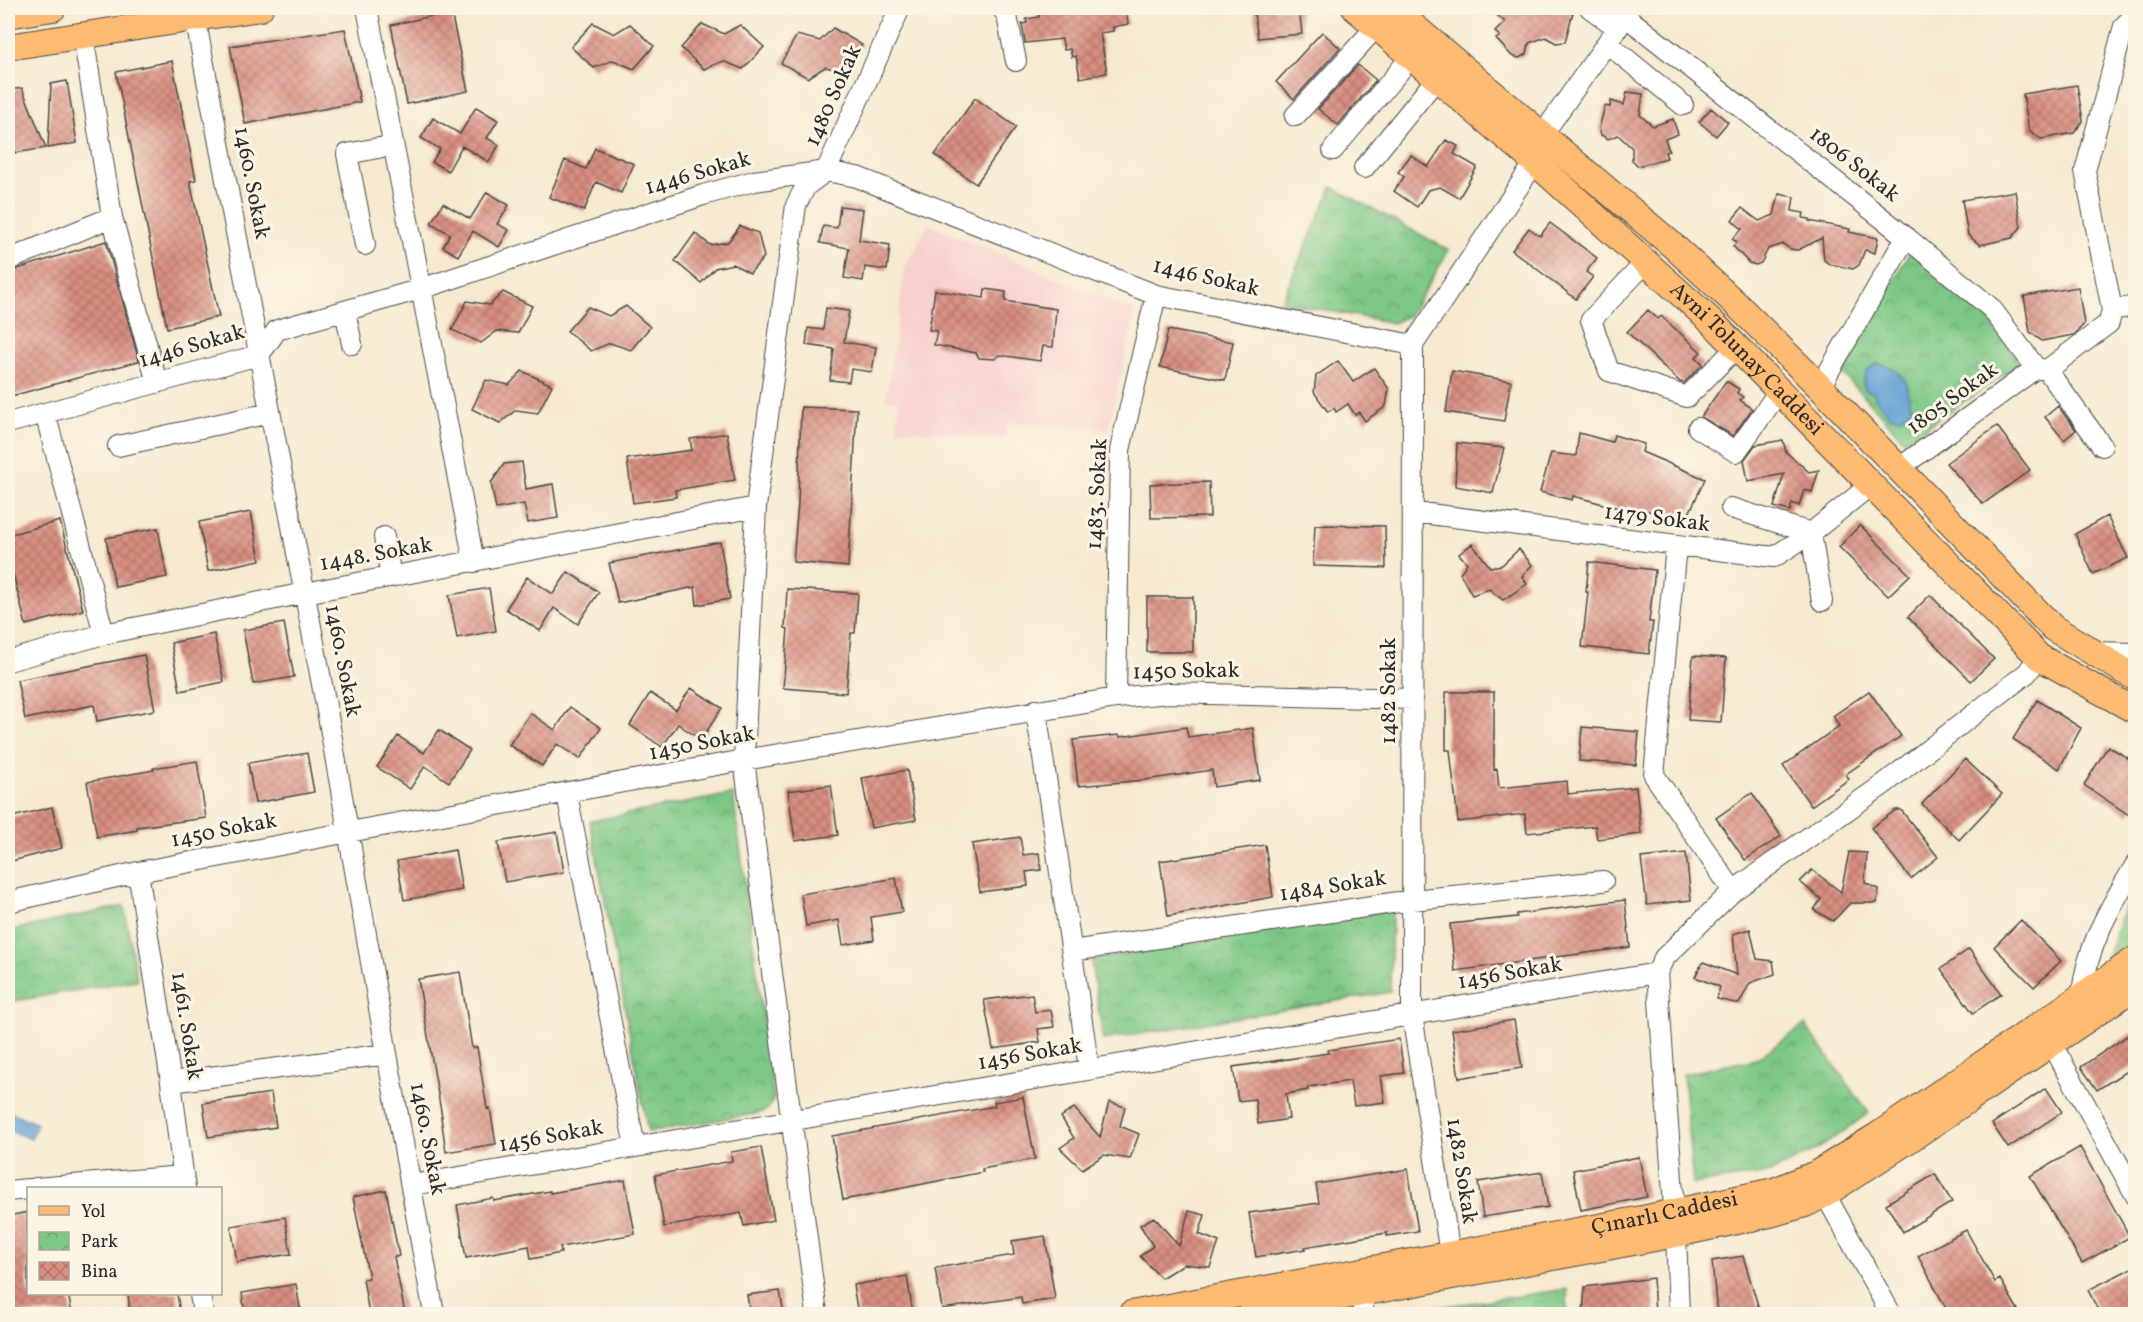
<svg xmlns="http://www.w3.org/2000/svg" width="2143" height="1322" viewBox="0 0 2143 1322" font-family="Vollkorn,serif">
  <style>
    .built { fill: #f7d0ce }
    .park { fill: url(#park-crowns); stroke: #547a58; stroke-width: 1.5 }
    .water { fill: #64a3d6; stroke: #486780; stroke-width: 1.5 }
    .building { fill: url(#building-cross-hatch) }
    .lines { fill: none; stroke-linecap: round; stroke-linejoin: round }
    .minor-casing { stroke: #494844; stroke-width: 22 }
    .major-casing { stroke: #494844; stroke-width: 28 }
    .minor { stroke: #fff; stroke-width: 20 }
    .major { stroke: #febb71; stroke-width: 26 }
    .labels { text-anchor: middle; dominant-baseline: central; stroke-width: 6; stroke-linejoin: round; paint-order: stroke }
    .street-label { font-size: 22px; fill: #2b2b2b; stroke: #fcf5e5 }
  </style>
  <defs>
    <pattern id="park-crowns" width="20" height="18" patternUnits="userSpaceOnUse" patternTransform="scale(1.5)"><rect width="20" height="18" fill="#7dc886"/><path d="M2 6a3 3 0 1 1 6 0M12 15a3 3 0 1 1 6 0" fill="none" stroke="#67a36e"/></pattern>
    <pattern id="building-cross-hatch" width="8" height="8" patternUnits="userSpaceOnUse" patternTransform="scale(1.5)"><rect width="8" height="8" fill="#da8f82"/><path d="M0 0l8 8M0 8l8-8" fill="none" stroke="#b1756b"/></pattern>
  </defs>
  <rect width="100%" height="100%" fill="#fcf5e5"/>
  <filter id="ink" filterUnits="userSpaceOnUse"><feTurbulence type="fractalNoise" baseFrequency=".0167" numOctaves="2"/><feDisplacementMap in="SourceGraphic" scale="12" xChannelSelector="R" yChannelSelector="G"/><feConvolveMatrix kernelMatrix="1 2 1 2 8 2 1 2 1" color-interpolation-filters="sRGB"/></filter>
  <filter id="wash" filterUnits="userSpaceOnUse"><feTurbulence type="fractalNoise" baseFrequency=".008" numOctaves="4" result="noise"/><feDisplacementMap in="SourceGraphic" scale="24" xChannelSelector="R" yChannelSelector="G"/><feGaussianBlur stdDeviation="1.35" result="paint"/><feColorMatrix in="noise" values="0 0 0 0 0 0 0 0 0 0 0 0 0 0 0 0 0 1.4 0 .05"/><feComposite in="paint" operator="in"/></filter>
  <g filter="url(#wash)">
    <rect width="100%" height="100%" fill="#f6e9d0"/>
    <path class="built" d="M928 224 1135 311 1108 430 1008 422 1005 439 897 429 899 401 886 399 905 268Z"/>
    <path class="park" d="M1332 187 1449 250 1413 310 1408 316 1393 323 1281 302Z
      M1912 248 1982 312 2020 362 2009 371 1905 441 1843 374Z
      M733 794 774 1099 768 1109 760 1113 648 1132 590 821Z
      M2135 887V938L2107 959 2125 907Z
      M124 906 137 980 8 1002V931Z
      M1392 910 1390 992 1103 1040 1091 960Z
      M1805 1025 1869 1113 1821 1147 1770 1173 1693 1184 1683 1074 1756 1059Z
      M1567 1289V1314H1392Z"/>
    <path class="water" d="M1876 364C1889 364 1905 375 1908 388 1909 396 1907 400 1912 406L1911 410 1900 418 1889 416 1875 398 1874 393 1866 390 1863 383 1867 371Z
      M8 1111 37 1124 31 1139 8 1130Z"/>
    <g id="blocks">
      <path class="building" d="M1045 8H1121L1122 10H1126L1128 24 1113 27V31L1100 33 1107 73 1080 78 1076 56 1072 57 1070 49 1064 50 1062 39 1025 43 1022 24 1027 23 1026 19 1039 17 1038 12 1045 11Z
        M1253 8H1299L1302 34 1258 38Z
        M1489 8H1513L1522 14 1539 8H1567L1566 11 1573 12 1565 42 1556 43 1546 37 1529 43 1527 54 1519 58 1512 56 1496 39 1500 36 1495 32 1505 22Z
        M451 12 468 91 407 104 391 25Z
        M593 23 614 34 630 24 654 46 634 69 613 60 594 68 571 47Z
        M702 24 724 34 740 25 764 47 743 69 723 61 704 69 681 48Z
        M833 28 862 45 846 71 825 67 808 78 781 63 797 35 820 41Z
        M345 29 360 102 245 124 230 46Z
        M1322 32 1340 48 1294 99 1276 82Z
        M172 61 196 180 190 181 219 317 167 328 116 72Z
        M1358 65 1376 80 1338 125 1318 109Z
        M67 81 77 143 48 148 51 84Z
        M2077 85 2083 121 2074 133 2041 139 2029 130 2023 94Z
        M22 88 46 148 15 153 8 118V90Z
        M1627 92 1643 94 1640 115 1653 126 1673 119 1678 134 1665 139 1669 151 1665 152 1667 158 1638 166 1632 160V148L1618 135 1608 139 1601 135 1599 128 1605 106 1610 107 1611 101 1624 105Z
        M975 98 1016 127 976 184 935 155Z
        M476 107 498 120 487 138 499 145 489 162 462 146 448 171 432 162 440 149 421 138 433 118 460 134Z
        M1711 108 1728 122 1716 136 1699 122Z
        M1446 140 1458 146 1454 154 1477 167 1459 198 1440 187 1428 190 1417 207 1394 191 1404 177 1398 172 1411 155 1428 167Z
        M595 148 634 164 621 193 596 182 584 211 549 197 565 160 586 169Z
        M2015 191 2021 227 2012 238 1980 245 1968 235 1962 200Z
        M487 192 509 205 497 224 509 230 499 247 473 231 458 256 443 247 450 234 431 223 443 203 470 219Z
        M1779 194 1794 197 1792 211 1804 213 1803 218 1810 219 1809 221 1850 229 1849 232 1878 238 1875 253 1865 250 1859 265 1853 269 1829 264 1824 260 1822 238 1798 250 1790 249 1783 244 1768 249 1761 263 1756 265 1749 263 1733 246 1737 242 1732 239 1742 229 1732 220 1742 208 1759 221 1774 215Z
        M840 206 863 209 859 240 890 245 887 270 865 267 863 281 844 278 849 248 820 243 823 226 837 228Z
        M1550 223 1597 258 1586 272 1593 277 1576 299 1512 250 1529 228 1540 236Z
        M740 226 758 233 764 257 750 273 733 264 715 268 701 283 675 261 695 233 710 245 728 242Z
        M106 241 139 361 8 397V272Z
        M2078 287 2084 324 2076 333 2073 335 2042 341 2030 332 2024 296Z
        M985 289 1006 292 1005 301 1056 309 1053 347 1043 346 1040 361 999 355 995 359 979 358 976 353 934 345 937 331 929 330 935 290 984 298Z
        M503 292 532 306 518 333 497 331 481 343 452 330 467 301 490 305Z
        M626 306 650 327 631 350 610 343 591 351 567 331 588 307 609 316Z
        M826 308 849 311 844 342 876 347 872 372 851 369 849 382 830 380 834 349 806 345 808 328 823 330Z
        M1648 310 1658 319 1661 316 1701 352 1696 357 1703 364 1684 383 1680 382 1627 332Z
        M1168 330 1233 342 1225 380 1160 367Z
        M1338 361 1353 382 1374 368 1389 389 1386 406 1365 421 1359 412 1355 415 1348 404 1336 412 1334 408 1328 412 1314 392 1316 376Z
        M522 371 552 385 538 413 516 410 500 423 472 409 486 380 509 385Z
        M1452 371 1511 381 1504 421 1446 412Z
        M1726 381 1739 389 1737 393 1743 397 1740 400 1752 409 1733 436 1701 417Z
        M2058 406 2076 430 2064 440 2045 417Z
        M801 407 857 409 848 567 793 562 798 503Z
        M1997 426 2030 470 1983 504 1946 463Z
        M727 433 735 480 675 490 676 497 633 503 627 459 692 450 690 439Z
        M1579 433 1612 442 1614 435 1644 444 1642 452 1705 479 1686 520 1627 506 1626 510 1573 496 1572 500 1540 492 1551 453 1576 456Z
        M1783 440 1786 452 1809 472 1819 470 1812 492 1804 490 1799 506 1792 503 1790 511 1774 507 1784 474 1748 481 1744 460 1755 445Z
        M1457 443 1504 448 1493 493 1455 486Z
        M522 462 526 489 553 484 558 518 528 523 524 504 496 509 491 483 504 464Z
        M1209 482 1210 517 1151 518 1150 484Z
        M251 512 260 560 208 571 199 522Z
        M2107 516 2128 558 2093 574 2075 534Z
        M60 521 83 610 26 625 12 570 8 571V535Z
        M1315 525 1385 526 1386 568 1313 566Z
        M1860 525 1910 575 1888 596 1839 547Z
        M158 528 167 577 115 587 106 538Z
        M720 542 730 599 697 605 695 587 618 603 609 563Z
        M1472 544 1490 567 1502 565 1519 549 1532 565 1522 576 1527 584 1503 600 1489 589 1472 595 1460 573 1467 563 1459 554Z
        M1589 562 1655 570 1649 622H1653L1649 654 1582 647 1588 592H1586Z
        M568 572 599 592 578 624 554 608 540 631 506 609 527 577 553 594Z
        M489 588 496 631 457 638 449 595Z
        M787 589 858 593 855 633H851L846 693 783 688 788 629 785 628Z
        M1930 595 1994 659 1971 681 1908 617Z
        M1147 597H1193V652H1147Z
        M284 623 294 677 253 684 243 630Z
        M214 634 224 682 180 691 171 643Z
        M144 655 155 710 97 721 94 705 25 719 17 680Z
        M1693 656 1726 658 1721 722 1688 720Z
        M691 688 722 708 701 740 678 724 662 747 630 725 650 693 676 710Z
        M1869 691 1901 736 1846 774 1849 779 1811 806 1783 766 1839 726 1833 716Z
        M1446 692H1494V770L1497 769 1499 788 1567 781 1568 794 1636 787 1641 834 1597 839 1595 826 1527 833 1525 814 1458 822 1450 750H1446Z
        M2037 700 2081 728 2059 769 2013 739Z
        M570 707 601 728 580 759 557 744 542 766 509 745 530 713 555 730Z
        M1186 727 1188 737 1253 728 1260 780 1214 787 1212 770 1145 780 1078 786 1073 740 1119 735 1120 737Z
        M1582 727 1639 732 1636 765 1579 761Z
        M439 730 470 750 449 782 425 766 410 789 377 767 398 736 424 753Z
        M2108 746 2136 763V803L2129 815 2084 785Z
        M307 753 314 792 255 803 248 763Z
        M1965 759 2002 794 1959 840 1922 804Z
        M197 761 206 818 137 827V830L97 837 87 782 154 770 153 768Z
        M907 770 916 820 871 828 862 778Z
        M831 785 838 835 795 841 788 791Z
        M1752 793 1781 836 1745 860 1716 818Z
        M52 807 62 848 8 862V818Z
        M1896 810H1901L1938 857 1911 879 1871 828Z
        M557 832 564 872 505 882 498 842Z
        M1020 837 1023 855 1039 853 1041 870 1026 872 1028 886 980 892 972 844Z
        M1265 845 1273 897 1168 916 1160 861Z
        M455 850 462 890 404 900 397 861Z
        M1849 852 1867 853 1865 883 1879 889 1877 903H1850L1833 921 1814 910 1821 899 1800 882 1812 870 1841 892Z
        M1686 853 1691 900 1647 905 1641 858Z
        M896 878 902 912 871 917 874 940 843 945 839 920 806 926 801 894Z
        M1625 900 1630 947 1455 971 1450 924 1517 917V914Z
        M2021 920 2061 961 2034 987 1994 947Z
        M1750 929 1757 959 1773 961 1775 974 1750 983 1739 1004 1717 999 1720 987 1695 977 1703 962 1737 975 1733 934Z
        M1969 949 2001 994 1973 1013 1941 969Z
        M460 972 472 1048 477 1047 487 1109 490 1108 496 1144 446 1152 441 1117H442L418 979Z
        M1032 994 1035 1012 1051 1010 1054 1027 1038 1029 1040 1042 993 1049 984 1000Z
        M1514 1020 1522 1068 1459 1078 1452 1030Z
        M2136 1030V1065L2097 1090 2081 1067Z
        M1399 1039 1404 1073 1381 1076 1385 1102 1354 1106 1350 1081 1308 1087V1090L1286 1094 1289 1119 1258 1124 1255 1099 1238 1101 1233 1067 1329 1053 1328 1050Z
        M2046 1088 2062 1112 2008 1148 1992 1124Z
        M271 1093 276 1127 208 1137 203 1103Z
        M1023 1097 1035 1159 982 1169 983 1172 843 1200 832 1136 995 1106 994 1102Z
        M1109 1102 1125 1107 1120 1126 1139 1134 1130 1159 1104 1155 1082 1169 1060 1148 1074 1138 1061 1117 1074 1108 1100 1137Z
        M761 1147 774 1220 744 1226 741 1213 664 1227 655 1175 732 1161 731 1152Z
        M2080 1147 2130 1237 2082 1263 2030 1176Z
        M1639 1157 1647 1197 1581 1210 1573 1170Z
        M1408 1169 1418 1231 1387 1236V1233L1305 1247 1306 1249 1256 1257 1249 1213 1319 1203 1316 1184Z
        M1542 1172 1548 1207 1483 1217 1478 1182Z
        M1935 1174 1952 1202 1903 1232 1886 1204Z
        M625 1180 635 1234 560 1247 561 1253 531 1259 529 1246 466 1258 457 1205 493 1198 494 1201 550 1191V1193Z
        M386 1190 399 1256 394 1257 405 1314H369L363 1279 369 1278 353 1197Z
        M1189 1211 1205 1215 1199 1234 1219 1242 1210 1267 1184 1264 1161 1278 1140 1256 1153 1246 1140 1225 1154 1217 1179 1246Z
        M28 1212V1293H68L72 1314H8V1216Z
        M285 1217 291 1254 237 1262 231 1226Z
        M1966 1230 1995 1282 2000 1279 2018 1310 2009 1314H1949L1918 1256Z
        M1045 1236 1055 1299 1022 1304 1021 1297 942 1309 935 1268 1014 1255 1012 1241Z
        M1743 1256 1760 1312 1746 1314H1717L1712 1261Z
        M2136 1266V1306L2119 1314H2100L2088 1290Z
        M907 1276 913 1314H858L853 1285Z
        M1653 1278 1655 1314H1583L1585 1287Z
        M296 1284 301 1314H245L242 1293Z
        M780 1291 784 1314H750L747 1295Z
        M128 1293H177L180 1314H130Z"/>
    </g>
  </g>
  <g filter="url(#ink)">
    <use href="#blocks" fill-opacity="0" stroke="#494844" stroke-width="1.5"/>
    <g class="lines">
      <g class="minor-casing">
        <path id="minor" d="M367 8 474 562
          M1002 8 1007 16 1016 61
          M1590 8 1618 28
          M1615 8 1906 237 1991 308 2036 368
          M195 17 328 716 387 1054 434 1314
          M83 35 112 217 157 383
          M1607 43 1683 105
          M1295 116 1377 26
          M1543 134 1625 17
          M1333 150 1412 56
          M1364 168 1437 78
          M365 245 347 154 393 145
          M8 260 112 217
          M1646 262 1591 320 1609 371 1687 397 1737 347
          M2112 310 2085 171 2124 26 2131 19 2136 18
          M345 311 352 344
          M2036 368 2047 370 2109 323 2112 310 2136 306
          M2047 370 2102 446
          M1820 387 1906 237
          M45 413 104 634
          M8 423 259 355 277 330 421 289 703 195 754 181 826 171 857 177 1156 295 1413 345
          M1698 428 1736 452 1779 391
          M118 446 270 413
          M1898 469 2036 368
          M1731 508 1811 533 1822 601
          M1413 512 1774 557 1811 533 1872 484
          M384 537 391 577
          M1676 546 1654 775 1733 891
          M2093 652 2136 653
          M8 661 104 634 305 593 756 507
          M1116 698 1120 450 1156 295
          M1036 710 1089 1069
          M567 794 635 1147
          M138 872 171 1082 185 1188
          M8 902 138 872 349 832 744 760 1116 698 1169 693 1413 699
          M1072 951 1412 900 1603 881
          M2082 995C2086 947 2111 905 2136 864
          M2052 1044 2136 1196
          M171 1082 387 1054
          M412 1185 1657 973
          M35 1188 183 1176
          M8 1191 28 1189
          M1825 1194 1891 1314
          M1450 1254 1412 1015 1413 345 1535 162
          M1361 1293 1364 1314
          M200 1294 203 1314
          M817 1314 744 760 756 507 796 205 806 186 826 171 900 8
          M1679 1314 1676 1234 1657 973 1664 958 1733 891 1884 784 2027 673 2039 657"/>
      </g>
      <g class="major-casing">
        <g id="major">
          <path id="s1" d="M1355 8 1535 162 1712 322 2039 657 2136 711"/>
          <path d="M1392 8 1671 244 1733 301 1820 387 2053 628 2136 678"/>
          <path d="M8 15 53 8"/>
          <path d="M8 47 260 8"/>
          <path id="s2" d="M1131 1314 1647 1218 1774 1191 1816 1174 1877 1136 2136 959"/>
          <path d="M1250 1314 1676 1234 1770 1214 1805 1204 1825 1194 1907 1141 2136 986"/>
        </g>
      </g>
      <use href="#minor" class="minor"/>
      <use href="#major" class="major"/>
    </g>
  </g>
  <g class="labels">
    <g class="street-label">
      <text transform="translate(834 96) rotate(-66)">1480 Sokak</text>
      <text transform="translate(1854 165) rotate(38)">1806 Sokak</text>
      <text transform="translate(698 174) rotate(-16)">1446 Sokak</text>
      <text transform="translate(251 183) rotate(79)">1460. Sokak</text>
      <text transform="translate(1206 278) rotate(13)">1446 Sokak</text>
      <text transform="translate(192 347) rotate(-16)">1446 Sokak</text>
      <text stroke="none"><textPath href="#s1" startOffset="526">Avni Tolunay Caddesi</textPath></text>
      <text transform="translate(1953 399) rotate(-36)">1805 Sokak</text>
      <text transform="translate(1098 494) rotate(-87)">1483. Sokak</text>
      <text transform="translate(1657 519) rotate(7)">1479 Sokak</text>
      <text transform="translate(376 555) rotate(-10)">1448. Sokak</text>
      <text transform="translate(342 661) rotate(79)">1460. Sokak</text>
      <text transform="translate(1186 672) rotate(-1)">1450 Sokak</text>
      <text transform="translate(1389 691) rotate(-90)">1482 Sokak</text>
      <text transform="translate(702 744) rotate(-11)">1450 Sokak</text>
      <text transform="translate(224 831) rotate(-11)">1450 Sokak</text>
      <text transform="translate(1333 887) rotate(-9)">1484 Sokak</text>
      <text transform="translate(1510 974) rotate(-10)">1456 Sokak</text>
      <text transform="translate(186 1026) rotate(81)">1461. Sokak</text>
      <text transform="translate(1030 1055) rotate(-10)">1456 Sokak</text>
      <text transform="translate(551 1137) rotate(-10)">1456 Sokak</text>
      <text transform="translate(427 1139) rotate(79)">1460. Sokak</text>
      <text transform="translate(1461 1171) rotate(81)">1482 Sokak</text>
      <text stroke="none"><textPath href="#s2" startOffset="543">Çınarlı Caddesi</textPath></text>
    </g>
  </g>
  <rect width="2143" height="1322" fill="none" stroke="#fcf5e5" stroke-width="30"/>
  <rect x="27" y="1187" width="195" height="108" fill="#fcf5e5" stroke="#a8a49b" stroke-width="1.5"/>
  <rect x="39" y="1206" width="30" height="9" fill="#febb71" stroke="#a8a49b" stroke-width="1.5"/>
  <text x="81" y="1217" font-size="18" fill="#2b2b2b">Yol</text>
  <rect x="39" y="1232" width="30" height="18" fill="url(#park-crowns)" stroke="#a8a49b" stroke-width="1.5"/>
  <text x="81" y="1247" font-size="18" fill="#2b2b2b">Park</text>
  <rect x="39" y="1262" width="30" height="18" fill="url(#building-cross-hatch)" stroke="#a8a49b" stroke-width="1.5"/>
  <text x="81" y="1277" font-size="18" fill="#2b2b2b">Bina</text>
</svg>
